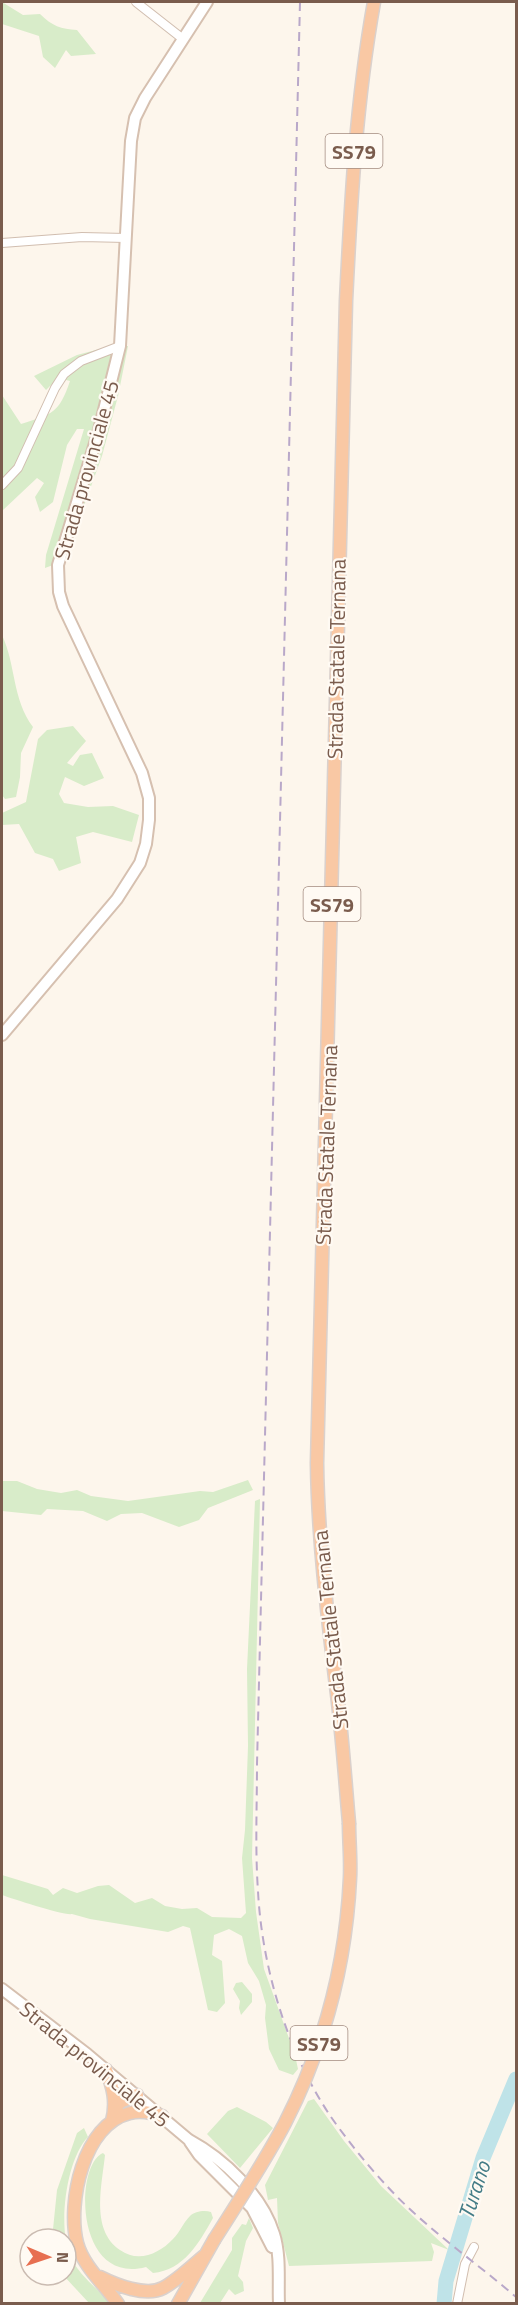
<svg xmlns="http://www.w3.org/2000/svg" width="518" height="2305" viewBox="0 0 518 2305" font-family="'Titillium Web',sans-serif">
  <style>
    .green { fill: #d8ecc9 }
    .lines { fill: none; stroke-linecap: round; stroke-linejoin: round }
    .river { stroke: #bfe3e8; stroke-width: 15 }
    .minor-casing { stroke: #d1beb0; stroke-width: 10 }
    .secondary-casing { stroke: #d6c0b0; stroke-width: 14 }
    .trunk-casing { stroke: #dad1cd; stroke-width: 15 }
    .minor { stroke: #fff; stroke-width: 8 }
    .secondary { stroke: #fff; stroke-width: 10 }
    .trunk { stroke: #f9c8a4; stroke-width: 12 }
    .rail { stroke: #b9a8c9; stroke-width: 2; stroke-dasharray: 9 6; stroke-linecap: butt }
    .trunk-bridge-casing { stroke: #dad1cd; stroke-width: 15; stroke-linecap: butt }
    .trunk-bridge { stroke: #f9c8a4; stroke-width: 12 }
    .labels { text-anchor: middle; dominant-baseline: central; stroke-width: 4.5; stroke-linejoin: round; paint-order: stroke }
    .shield { fill: #fffaf3; stroke: #a28b7f; stroke-width: 1.5 }
    .shield-label { font-size: 20px; font-weight: bold; fill: #7a5c4d }
    .street-label { font-size: 21px; fill: #7a5c4d; stroke: #fffaf3 }
    .water-label { font-size: 22px; font-style: italic; fill: #437c86; stroke: #fffaf3 }
  </style>
  <rect width="100%" height="100%" fill="#fdf6ec"/>
  <path class="green" d="M2 2 23 15 40 14C52 26 61 29 77 30L96 54 71 56 66 50 55 68 43 57 39 36 2 24Z
    M111 346H128L118 396 102 456 64 561 45 568 46 555 84 429H77L67 445 53 502 40 512 35 497 44 483 37 478 2 511V395L21 424C53 414 59 413 70 381L58 378 46 390 34 376 77 355Z
    M2 635C16 665 12 699 33 727L21 753 20 777 16 797 5 799 2 795Z
    M73 726 86 741 67 763 73 766 80 755 92 753 104 778 84 786 65 777 59 794 64 803 88 807 113 806 139 815 132 842 93 832 76 837 81 863 59 871 53 859 35 853 19 824 2 825V813L26 802 38 739 47 730Z
    M248 1480 253 1490 208 1508 199 1520 179 1527 142 1513 121 1514 107 1521 83 1511 47 1509 41 1515 2 1511V1481H17L37 1489 61 1493 77 1490 91 1496 128 1501 200 1491 213 1492Z
    M260 1499 252 1858 256 1912 264 1969 295 2055 298 2069 293 2075 279 2070 269 2049 265 2018 266 2005 259 1981 248 1963 242 1936 229 1929 214 1935 212 1955 222 1961 225 2003 217 2012 208 2010 190 1928 183 1926 168 1932 90 1919 72 1914C65 1916 13 1899 2 1895V1875L48 1889 53 1895 63 1888 77 1893 98 1886 109 1885 135 1903 152 1898 165 1906 182 1909 197 1908 212 1917 241 1918 246 1913 242 1858 245 1830 248 1746 247 1669 255 1501Z
    M242 1982 252 1994V2002L241 2015 239 2008 240 2001 233 1989 236 1983Z
    M314 2099 344 2141 381 2186 449 2250 431 2243 434 2252 432 2261 289 2266 278 2223 277 2198 268 2200 265 2185 308 2101Z
    M237 2107 266 2122 273 2128 240 2168 207 2134 228 2111Z
    M84 2128 88 2137C66 2159 57 2229 71 2258 79 2275 98 2289 110 2303H89L63 2275H66V2239H52L57 2190 77 2133Z
    M103 2153 105 2155C102 2185 90 2230 120 2250 138 2263 159 2254 173 2239 180 2232 183 2223 190 2216 195 2211 205 2210 211 2212L213 2218C199 2243 184 2270 153 2273L146 2267C75 2286 74 2165 103 2153Z
    M249 2218 253 2228 246 2241 238 2276 243 2282 244 2291 235 2295 229 2289 220 2303H200L232 2250V2238L242 2224 246 2225Z"/>
  <g class="lines">
    <path class="river" d="M444 2304 446 2281 483 2158 516 2079"/>
    <g class="minor-casing">
      <path id="minor" d="M136 2 183 39
        M2 243 82 237 126 238
        M2 485 18 468 55 388 64 374 81 361 120 346
        M457 2304 465 2264 474 2247"/>
    </g>
    <g class="secondary-casing">
      <path id="secondary" d="M2 1035 117 899 140 863 146 844 149 820V798L142 773 63 606 59 592 58 565 99 430 120 346 131 141 135 118 145 98 207 2
        M2 1989 87 2054 189 2140C224 2159 262 2195 274 2234 281 2256 278 2281 279 2304
        M190 2142 199 2155 252 2208 272 2247"/>
    </g>
    <g class="trunk-casing">
      <path id="trunk" d="M349 1823C345 1778 342 1732 336 1686 327 1612 318 1538 317 1463L346 301C351 199 356 103 374 2
        M106 2070C113 2087 117 2102 112 2121
        M115 2109 120 2102 137 2095
        M100 2277C116 2285 146 2297 163 2288 178 2280 192 2266 204 2256
        M118 2304C105 2285 83 2266 77 2243 67 2203 83 2124 130 2113 141 2110 151 2113 162 2116
        M178 2304 214 2240"/>
    </g>
    <use href="#minor" class="minor"/>
    <use href="#secondary" class="secondary"/>
    <use href="#trunk" class="trunk"/>
    <path class="rail" d="M300 2 257 1764C257 1806 255 1849 258 1891 262 1968 287 2050 329 2114 344 2136 367 2165 386 2185 424 2227 473 2260 516 2297"/>
    <g class="trunk-bridge-casing">
      <path id="trunk-bridge" d="M214 2240C238 2202 264 2163 285 2123 324 2047 346 1963 350 1878 351 1860 349 1841 349 1823"/>
    </g>
    <use href="#trunk-bridge" class="trunk-bridge"/>
  </g>
  <g class="labels">
    <g class="shield">
      <rect x="325.5" y="134" width="57" height="34" rx="4.5"/>
      <rect x="303.5" y="887" width="57" height="34" rx="4.5"/>
      <rect x="290.5" y="2026" width="57" height="34" rx="4.5"/>
    </g>
    <g class="shield-label">
      <text x="354" y="151">SS79</text>
      <text x="332" y="904">SS79</text>
      <text x="319" y="2043">SS79</text>
    </g>
    <g class="street-label">
      <text transform="translate(86 470) rotate(-74)">Strada provinciale 45</text>
      <text transform="translate(336 659) rotate(-89)">Strada Statale Ternana</text>
      <text transform="translate(326 1145) rotate(-88)">Strada Statale Ternana</text>
      <text transform="translate(330 1630) rotate(-96)">Strada Statale Ternana</text>
      <text transform="translate(95 2064) rotate(39)">Strada provinciale 45</text>
    </g>
    <g class="water-label">
      <text transform="translate(474 2190) rotate(-72)">Turano</text>
    </g>
  </g>
  <rect width="518" height="2305" fill="none" stroke="#7a5c4d" stroke-width="6"/>
  <g transform="translate(48 2257) rotate(92)"><circle r="28" fill="#fffaf3" stroke="#cabbb1" stroke-width="1.5"/>
  <path d="M0-4.5L10 22L0 15L-10 22Z" fill="#e76f51"/>
  <text y="-9" font-size="16" font-weight="bold" text-anchor="middle" fill="#7a5c4d">N</text>
  </g>
</svg>
